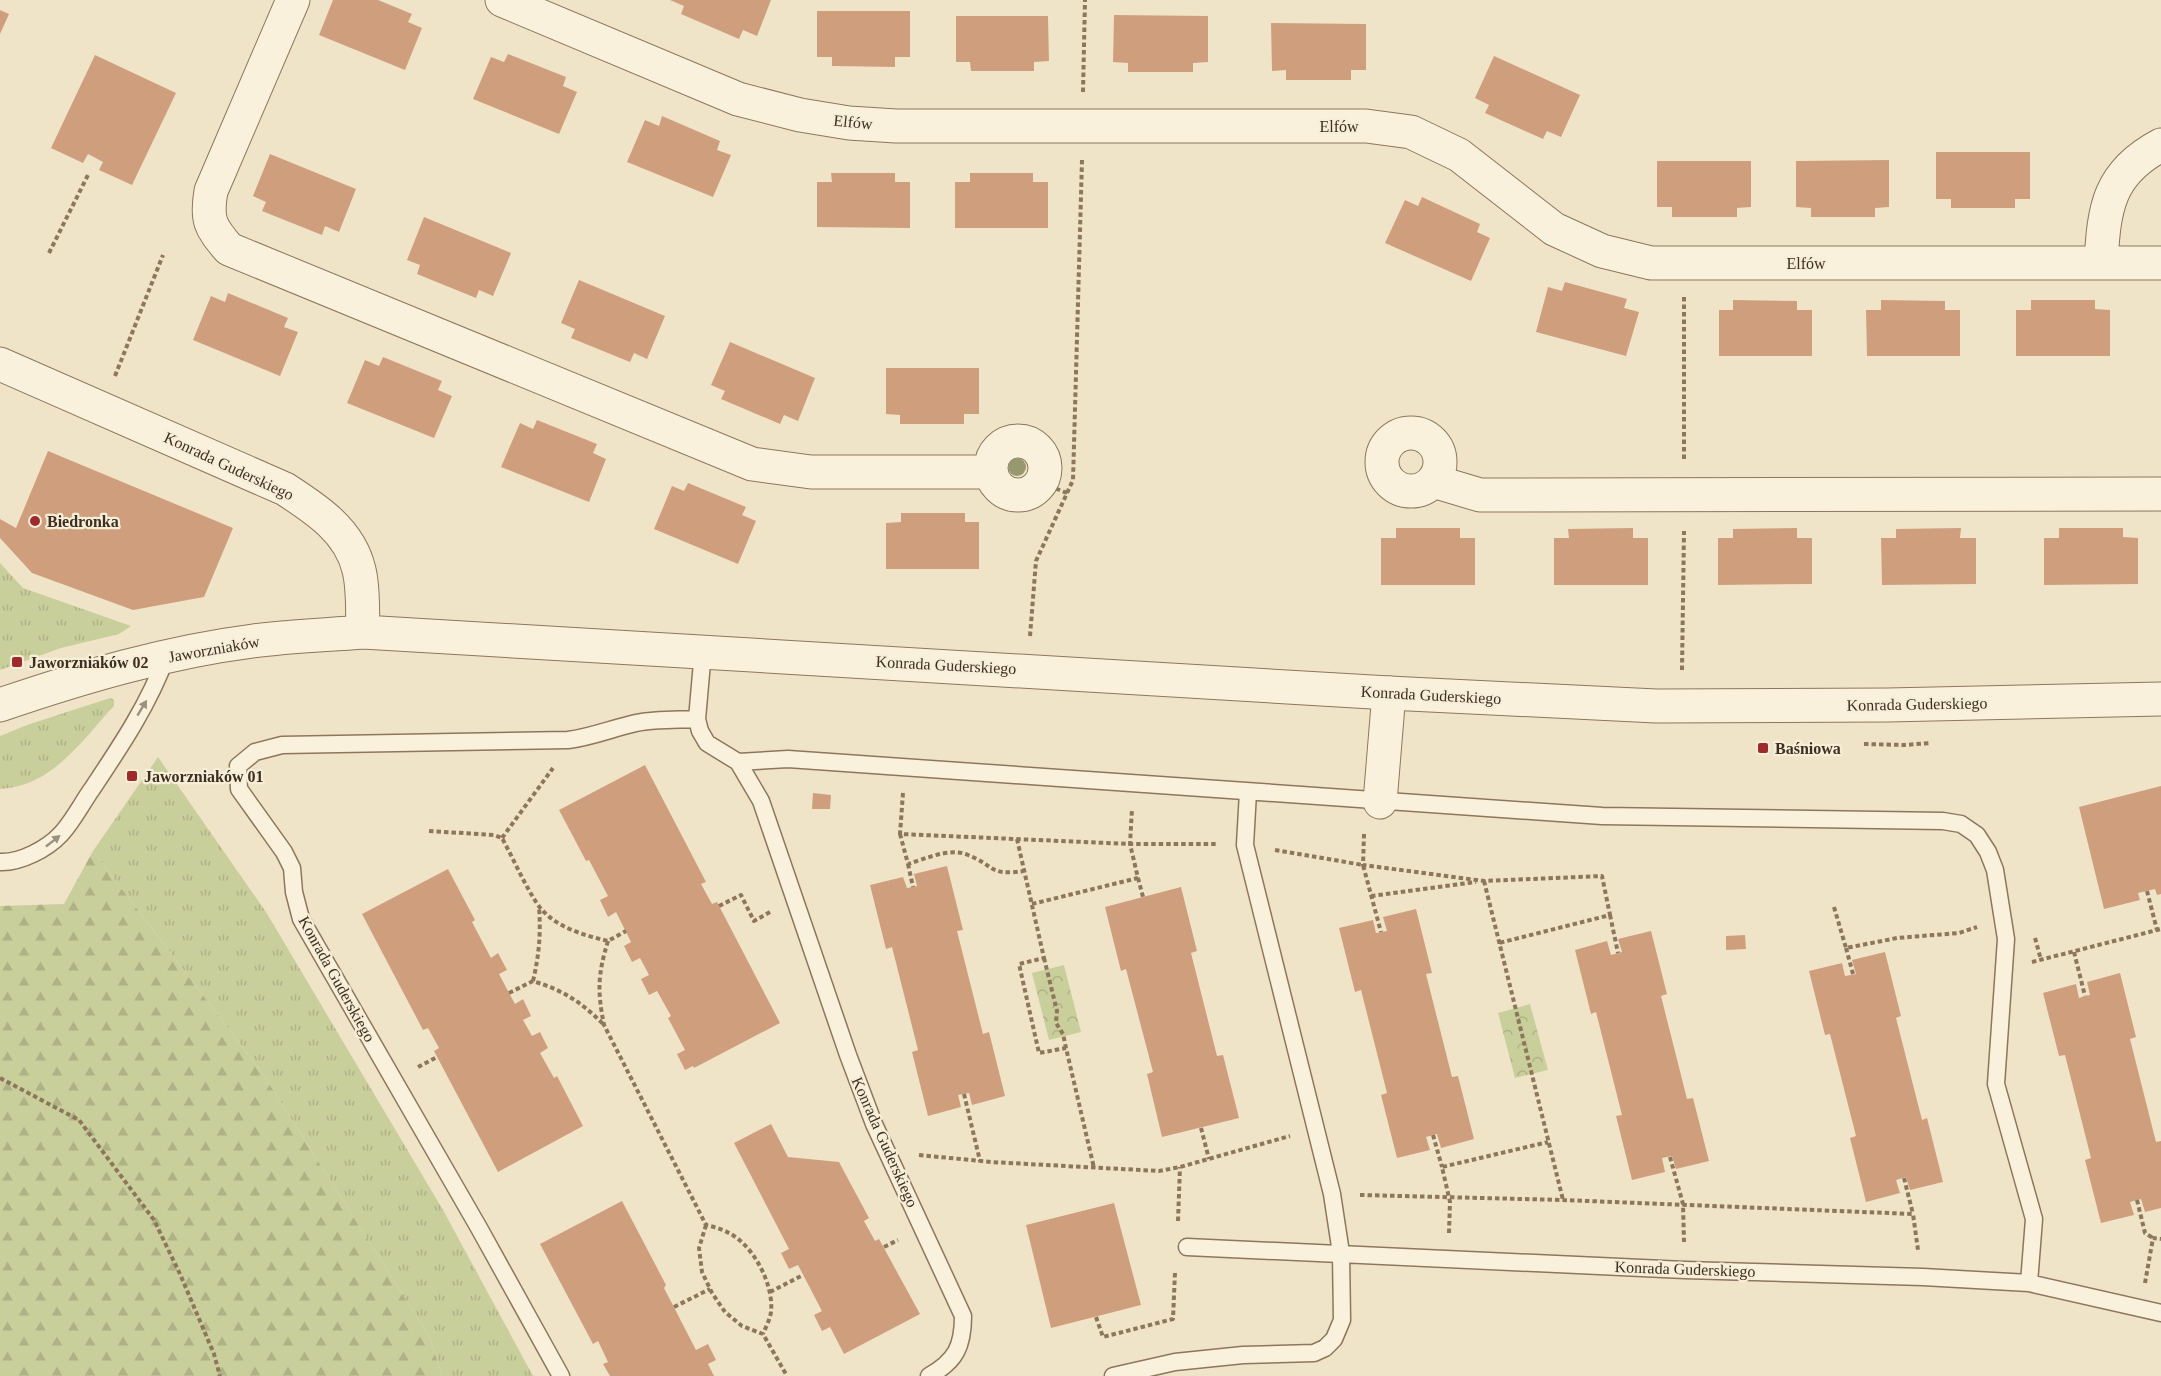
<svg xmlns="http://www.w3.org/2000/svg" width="2161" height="1376" viewBox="0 0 2161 1376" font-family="'Times New Roman',serif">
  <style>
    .grass { fill: url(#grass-tufts) }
    .forest { fill: url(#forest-firs) }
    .park { fill: url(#park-crowns) }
    .building { fill: #cf9f7d }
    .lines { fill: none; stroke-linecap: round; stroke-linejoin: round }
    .service-casing { stroke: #8d765c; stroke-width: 19 }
    .minor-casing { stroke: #8d765c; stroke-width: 35 }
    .tertiary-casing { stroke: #8d765c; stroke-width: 35 }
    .path { stroke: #8d765c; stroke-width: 4; stroke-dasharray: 4.5 3; stroke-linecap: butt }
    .service { stroke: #faf1dc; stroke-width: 16 }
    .minor { stroke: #faf1dc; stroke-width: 33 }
    .tertiary { stroke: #faf1dc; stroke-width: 33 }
    .tree { fill: #96986f }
    .oneway { fill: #9c907e }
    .poi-dot { fill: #9e2a2b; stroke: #f7eed8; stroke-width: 2 }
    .labels { text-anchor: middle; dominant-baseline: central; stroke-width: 4.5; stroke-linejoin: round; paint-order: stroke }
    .street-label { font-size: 16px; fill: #3d2e20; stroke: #f7eed8 }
    .poi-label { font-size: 16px; font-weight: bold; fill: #3d2e20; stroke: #f7eed8; text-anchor: start }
  </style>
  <defs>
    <pattern id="grass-tufts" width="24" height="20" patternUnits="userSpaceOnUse" patternTransform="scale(1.5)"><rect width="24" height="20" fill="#c9cf9b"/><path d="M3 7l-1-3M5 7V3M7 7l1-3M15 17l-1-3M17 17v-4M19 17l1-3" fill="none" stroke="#aeb285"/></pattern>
    <pattern id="forest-firs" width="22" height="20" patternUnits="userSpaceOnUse" patternTransform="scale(1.5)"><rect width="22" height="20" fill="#c9cf9b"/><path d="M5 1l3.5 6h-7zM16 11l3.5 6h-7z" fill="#aeb285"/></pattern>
    <pattern id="park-crowns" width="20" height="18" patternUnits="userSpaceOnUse" patternTransform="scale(1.5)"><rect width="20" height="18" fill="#c9cf9b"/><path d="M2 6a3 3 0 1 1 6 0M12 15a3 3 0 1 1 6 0" fill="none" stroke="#aeb285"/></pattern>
  </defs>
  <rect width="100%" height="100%" fill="#f0e4c8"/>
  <path class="grass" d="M0 563 23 588 131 626 119 634 61 648 0 670Z
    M110 698 114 700V706C81 741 53 786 0 789V736L27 725Z
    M158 757 266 912 443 1210 533 1376H442L430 1338 263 1074 93 851Z"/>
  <path class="forest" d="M93 851 263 1074 430 1338 442 1376H0V906L64 904Z"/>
  <path class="park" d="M1064 965 1081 1032 1049 1040 1032 973Z
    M1530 1004 1548 1070 1515 1078 1498 1013Z"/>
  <path class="building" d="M333 0H378L412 14 408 22 422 28 405 70 319 35Z
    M670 0H771L757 36 743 30 739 39 681 14 684 6Z
    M0 10 9 14 0 34Z
    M817 11H910V57H895V67L832 66V57H817Z
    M1114 15 1208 16V62L1193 63V72H1128V63L1113 62Z
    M956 16H1048L1049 61 1034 62V71H971L970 62H956Z
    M1271 23 1366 24V70H1351V80H1286V70L1272 71Z
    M508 54 566 77 563 86 577 92 559 134 473 99 491 57 504 62Z
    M95 55 176 93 132 185 99 170 103 162 88 154 83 163 51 148Z
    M1494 56 1580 95 1561 137 1547 131 1543 139 1485 113 1489 105 1475 98Z
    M662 116 720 141 717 150 731 155 713 197 627 162 645 120 659 126Z
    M1936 152H2030V199H2015V208H1951V199H1936Z
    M270 154 356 189 339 232 325 226 322 235 262 211 266 202 253 196Z
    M1889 160V207L1875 208V217H1811V208L1796 207V161Z
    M1657 161H1751V207L1737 208V217H1672V207H1657Z
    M831 173H895V182H910V228L817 227V182H832Z
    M970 173H1033V182H1048V228H955V182H970Z
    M1422 197 1480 224 1477 232 1490 238 1471 281 1385 243 1405 200 1418 206Z
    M424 217 511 253 493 296 479 290 476 298 417 274 420 265 407 260Z
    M579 280 665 316 647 359 634 353 630 362 571 338 575 329 561 323Z
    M1565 282 1627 299 1624 308 1639 312 1626 356 1536 332 1548 287 1562 291Z
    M228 293 288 318 284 327 298 332 280 376 193 340 211 296 225 302Z
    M1733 300 1797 301V310H1812V356H1719V310H1733Z
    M1881 300 1945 301V310H1960V356H1867L1866 310H1881Z
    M2031 300H2095V309L2110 310V356H2016V310H2031Z
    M730 342 815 378 798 421 784 415 780 424 721 399 725 391 711 385Z
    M383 357 442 381 438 390 452 396 434 438 347 403 365 360 379 366Z
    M886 368H979V414H964V424H900V415L886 414Z
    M537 420 597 444 593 453 606 459 589 502 501 467 520 423 533 429Z
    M48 451 233 528 204 597 133 610 32 573 0 538V519L16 528Z
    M688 483 746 507 742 515 756 521 738 564 654 529 672 486 684 491Z
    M901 513H965V522H979V569H886V523L901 522Z
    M1396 528H1460V538H1475V585H1381V538H1396Z
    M1633 528V538H1648V585H1554V538H1569L1568 529Z
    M1797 528V538H1812V584L1718 585V538H1733V529Z
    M1961 528 1960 538H1976V584L1882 585 1881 538H1896V529Z
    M2059 528H2123V537L2138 538V584L2044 585V538H2059Z
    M645 765 706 882 701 884 712 904 717 902 780 1023 694 1068 693 1066 685 1070 677 1054 685 1050 668 1018 671 1016 657 991 649 995 641 979 649 975 640 958 632 962 624 946 631 942 616 912 608 917 600 900 608 896 589 860 586 861 559 810Z
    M2161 786V894L2157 895 2155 889 2138 893 2140 900 2104 909 2079 807Z
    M813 793 831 795 830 809H812Z
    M947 866 963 930 957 931 983 1034 989 1032 1005 1096 972 1105 969 1093 958 1095 961 1107 928 1116 912 1052 918 1050 892 947 886 949 870 885 903 877 907 888 913 887 917 886 914 874Z
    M448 869 475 920 472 922 491 958 498 953 507 970 499 974 515 1004 523 999 531 1016 523 1020 532 1036 540 1032 548 1048 540 1053 554 1078 557 1076 583 1126 498 1172 434 1051 439 1048 428 1028 423 1030 362 914Z
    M1181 887 1197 951 1191 953 1217 1056 1223 1055 1239 1118 1162 1137 1147 1074 1153 1072 1126 969 1121 971 1105 907Z
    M1416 909 1432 973 1426 974 1452 1077 1458 1076 1474 1139 1441 1148 1437 1134 1433 1135 1426 1137 1430 1150 1397 1158 1381 1095 1387 1093 1361 990 1355 992 1339 928 1373 920 1376 933 1381 932 1387 931 1383 917Z
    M1651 931 1667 994 1661 996 1687 1099 1693 1098 1709 1161 1676 1169 1672 1156 1662 1158 1665 1172 1632 1180 1616 1116 1622 1115 1596 1012 1591 1014 1575 950 1607 941 1611 955 1622 952 1618 939Z
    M1745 935 1746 949 1726 950V936Z
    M1885 952 1901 1016 1896 1018 1922 1120 1927 1118 1943 1182 1910 1190 1906 1177 1896 1180 1900 1193 1866 1202 1850 1138 1856 1136 1830 1034 1825 1035 1809 971 1842 963 1845 976 1856 974 1852 960Z
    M2120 973 2136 1037 2130 1039 2156 1142 2161 1141V1208L2145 1212 2141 1199 2130 1202 2134 1215 2101 1223 2085 1160 2091 1158 2065 1055 2059 1056 2043 993 2076 984 2079 998 2085 996 2090 995 2087 982Z
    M771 1124 788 1157 839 1162 869 1218 864 1221 875 1241 879 1239 920 1314 844 1354 830 1327 822 1331 814 1315 822 1311 798 1265 789 1269 781 1253 789 1249 734 1143Z
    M622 1201 666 1285 664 1288 696 1350 708 1344 716 1360 708 1364 714 1376H610L603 1364 608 1362 598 1341 593 1344 540 1244Z
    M1114 1203 1141 1305 1051 1328 1026 1225Z"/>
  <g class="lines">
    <g class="service-casing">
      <path id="service" d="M703 651 697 719 700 731 707 743 738 762 761 801 848 1055 874 1124 963 1316C963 1346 956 1361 929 1376
        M738 762 788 759 1602 816 1943 821 1961 824 1977 835 1988 852 1995 870 2006 939 1996 1084 2034 1219 2029 1283
        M0 862C20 863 47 849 61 834 73 821 82 803 92 789 120 747 149 704 166 657
        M1187 1247 1685 1270 1923 1277 2029 1283 2161 1313
        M561 1376 479 1228 301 919 294 892 292 868 284 852 239 789 238 766 255 752 282 745 568 740C592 737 613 728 636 723 656 719 677 720 697 719
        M1113 1376 1175 1362 1243 1355 1314 1353 1325 1348 1334 1339 1342 1320 1341 1253 1332 1194 1245 845 1248 792"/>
    </g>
    <g class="minor-casing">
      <path id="minor" d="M293 0 211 191C206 220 210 227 229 249L752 464 811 472H991
        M502 0 738 99 800 115 849 123 896 126H1366L1411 132 1459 155 1554 229 1602 251 1651 263H2161
        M2101 263C2104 208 2108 173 2161 145
        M1382 462a29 29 0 1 1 58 0a29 29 0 1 1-58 0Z
        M991 468a27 27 0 1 1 54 0a27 27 0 1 1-54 0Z
        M1433 481 1480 495 2161 494
        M0 705C82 677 167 652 253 641 290 636 327 635 363 632
        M1380 802 1389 693"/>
    </g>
    <g class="tertiary-casing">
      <path id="tertiary" d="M0 364 285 489C316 509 350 531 359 570 364 590 362 612 363 632L1389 693 1656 706 1888 705 2161 699"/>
    </g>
    <path class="path" d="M1083 92 1085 0
      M49 253 89 173
      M1684 297V460
      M115 376 163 255
      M1042 483 1067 493
      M1030 636 1036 561 1073 480 1082 160
      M1682 670 1684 531
      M1864 744 1904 745 1931 743
      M903 793 900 834 1130 844H1217
      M429 831 494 835 502 838C514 860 524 884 538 905 554 927 583 935 608 941L626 931
      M900 834 908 864C925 859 950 847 968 855 996 866 988 876 1024 871
      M1364 834 1363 865 1484 881 1602 876 1610 915 1499 943
      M502 838 553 768
      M1017 839 1044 958 1019 964 1039 1053 1066 1048 1094 1168
      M1275 850 1363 865 1381 932
      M908 864 913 887
      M1138 878 1143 897
      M1484 881 1563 1200
      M2147 891 2157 930
      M1371 896 1476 882
      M1032 904 1138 878 1130 844 1132 809
      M719 906 741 895 754 921 770 912
      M1834 907 1846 948 1897 938 1959 933 1977 927
      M1610 915 1618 953
      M2035 938 2041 960
      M608 941C598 974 597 990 604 1025L706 1225C714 1227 722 1229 729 1233 753 1245 774 1284 771 1312 770 1319 766 1327 763 1334
      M1846 948 1853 974
      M2074 952 2085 996
      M1044 958 1057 1011 1056 1023 1063 1034 1066 1048
      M2032 962 2161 929
      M533 981C539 956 541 933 539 907
      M509 993 533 981C564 991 580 1001 603 1024
      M418 1067 437 1057
      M0 1078 79 1120 154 1220 180 1274 214 1354 220 1376
      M964 1094 980 1161
      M1201 1128 1209 1159
      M1433 1135 1442 1167
      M919 1155 991 1162 1159 1171 1180 1167 1290 1136
      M1670 1157 1683 1204 1684 1242
      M1904 1178 1913 1214
      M1360 1195 1563 1200 1913 1214 1918 1250
      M2137 1200 2145 1233 2153 1238
      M1178 1221 1180 1167
      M706 1225 699 1248 702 1272 712 1293 725 1312 742 1326 763 1334 787 1376
      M1449 1233 1450 1202 1442 1167 1548 1142
      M884 1247 898 1240
      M2145 1283 2153 1238 2161 1239
      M770 1292 803 1275
      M674 1307 710 1289
      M1096 1317 1103 1337 1173 1319 1175 1272"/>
    <use href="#service" class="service"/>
    <use href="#minor" class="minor"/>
    <use href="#tertiary" class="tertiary"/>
  </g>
  <circle class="tree" cx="1017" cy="467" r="9"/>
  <defs><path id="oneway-solid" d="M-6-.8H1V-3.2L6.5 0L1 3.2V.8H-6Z" transform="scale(1.5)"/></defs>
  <g class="oneway">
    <use href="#oneway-solid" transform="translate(142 708) rotate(-59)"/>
    <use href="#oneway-solid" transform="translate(53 841) rotate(-38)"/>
  </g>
  <g class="poi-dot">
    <circle cx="35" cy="521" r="6"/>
    <rect x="11" y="656" width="12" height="12" rx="3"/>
    <rect x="1757" y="742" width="12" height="12" rx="3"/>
    <rect x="126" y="770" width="12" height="12" rx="3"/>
  </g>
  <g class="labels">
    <g class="street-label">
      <text transform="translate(853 122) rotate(6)">Elfów</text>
      <text x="1339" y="126">Elfów</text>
      <text x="1806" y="263">Elfów</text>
      <text transform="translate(229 466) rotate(25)">Konrada Guderskiego</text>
      <text transform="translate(214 649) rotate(-10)">Jaworzniaków</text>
      <text transform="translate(946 665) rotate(3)">Konrada Guderskiego</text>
      <text transform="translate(1431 695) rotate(3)">Konrada Guderskiego</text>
      <text transform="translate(1917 704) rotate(-1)">Konrada Guderskiego</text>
      <text transform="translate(337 979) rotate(61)">Konrada Guderskiego</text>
      <text transform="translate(885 1142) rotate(66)">Konrada Guderskiego</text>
      <text transform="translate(1685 1269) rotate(2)">Konrada Guderskiego</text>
    </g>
    <g class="poi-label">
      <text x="47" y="521">Biedronka</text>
      <text x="29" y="662">Jaworzniaków 02</text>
      <text x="1775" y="748">Baśniowa</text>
      <text x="144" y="776">Jaworzniaków 01</text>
    </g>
  </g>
</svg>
